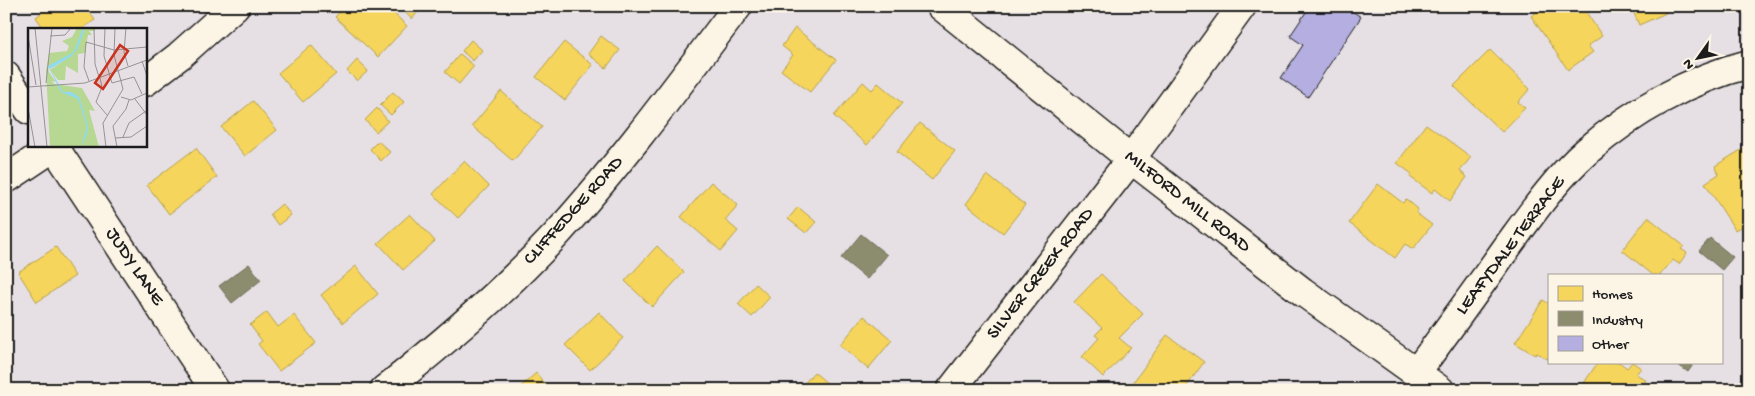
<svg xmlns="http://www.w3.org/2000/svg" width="1755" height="396" viewBox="0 0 1755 396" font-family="'Gochi Hand',sans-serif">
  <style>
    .homes { fill: #f6d55c; stroke: #b59e49 }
    .industry { fill: #8c8c6e; stroke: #6a6a55 }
    .building { fill: #b4afe0; stroke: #1c1c1c }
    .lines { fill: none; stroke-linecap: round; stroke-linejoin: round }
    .minor-casing { stroke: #1c1c1c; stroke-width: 31 }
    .major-casing { stroke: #1c1c1c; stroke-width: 31 }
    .minor { stroke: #fcf5e5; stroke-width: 28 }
    .major { stroke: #fcf5e5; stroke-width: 28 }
    .labels { text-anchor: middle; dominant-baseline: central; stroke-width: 5; stroke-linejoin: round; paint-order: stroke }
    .street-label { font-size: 19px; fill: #1c1c1c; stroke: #fcf5e5 }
    .inset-road { fill: none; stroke: #959294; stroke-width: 1 }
    .view { fill: #c8321e; fill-opacity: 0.15; stroke: #c8321e; stroke-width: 2.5 }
    .inset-edge { fill: none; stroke: #1c1c1c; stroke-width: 2.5 }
  </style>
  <rect width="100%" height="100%" fill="#e6e0e4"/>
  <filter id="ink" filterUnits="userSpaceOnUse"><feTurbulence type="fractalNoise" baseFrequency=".02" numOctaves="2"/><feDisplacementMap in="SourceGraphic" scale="10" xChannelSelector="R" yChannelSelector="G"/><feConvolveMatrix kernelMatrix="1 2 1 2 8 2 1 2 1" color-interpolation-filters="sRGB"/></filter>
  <g filter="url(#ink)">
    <path class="homes" d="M51 6H85L95 20 82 29H44L36 17Z
      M345 6H386L407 26 378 57 335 17Z
      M398 6H423L412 19Z
      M1546 6H1582L1602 36 1588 46 1593 52 1568 70 1531 16Z
      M1631 6H1663L1666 13 1639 25Z
      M795 28 836 60 810 92 781 70 793 55 782 46Z
      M601 36 620 50 606 68 588 54Z
      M471 40 482 50 473 61 462 51Z
      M564 42 593 65 565 100 536 77Z
      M311 45 336 74 303 102 278 73Z
      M1490 50 1530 89 1518 102 1525 108 1502 132 1454 86Z
      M460 54 474 66 459 84 445 72Z
      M357 60 368 71 357 81 347 71Z
      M863 82 872 90 878 83 902 103 867 145 834 116Z
      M501 91 542 127 513 161 472 126Z
      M393 92 404 102 391 115 380 105Z
      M253 101 277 130 245 156 221 127Z
      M377 108 388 121 376 132 365 120Z
      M920 123 955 151 932 180 897 152Z
      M1426 124 1471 157 1460 171 1467 177 1450 201 1435 189 1432 193 1410 177 1412 174 1397 163Z
      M378 141 390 152 381 161 370 149Z
      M1749 145V222L1735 230 1705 183 1719 174 1715 166Z
      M196 148 217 177 169 214 147 185Z
      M464 161 489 186 458 218 433 194Z
      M987 175 1025 205 1003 233 966 204Z
      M711 182 738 205 725 220 738 231 721 251 681 217Z
      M1378 184 1403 203 1406 199 1418 209 1416 213 1432 225 1413 249 1405 244 1395 258 1349 223Z
      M282 204 291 215 278 225 270 214Z
      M798 207 816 222 806 233 788 219Z
      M410 214 435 241 403 270 378 243Z
      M1648 217 1684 246 1681 249 1687 253 1679 264 1673 260 1660 275H1653L1622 250Z
      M657 246 684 272 652 307 625 281Z
      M56 247 75 276 37 302 18 272Z
      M356 266 378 294 343 323 321 295Z
      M1101 274 1143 314 1119 338 1131 348 1103 377 1082 357 1099 338 1095 335 1102 328 1074 302Z
      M756 284 770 297 752 317 738 304Z
      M1543 300 1549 304V360L1537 353 1535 355 1515 343Z
      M267 312 278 327 294 315 316 343 279 371 258 344 262 341 250 325Z
      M599 312 623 338 590 370 565 345Z
      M864 316 892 340 868 369 840 345Z
      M1167 335 1204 362 1184 390H1140L1132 384Z
      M1598 362H1619L1627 368 1632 362 1641 368 1636 374 1646 380 1639 390H1593L1584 383Z
      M814 372 835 390H799Z
      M536 373 550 390H517Z"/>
    <path class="industry" d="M861 234 887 255 867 279 841 258Z
      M1710 238 1733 257 1722 270 1699 251Z
      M249 264 261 280 232 303 219 286Z
      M1674 362H1695L1688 372Z"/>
    <path class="building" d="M1310 6H1345L1361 17 1308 97 1281 78 1303 45 1290 36Z"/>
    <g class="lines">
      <g class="minor-casing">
        <path id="minor" d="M6 76 29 110
          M145 82 179 56 235 6
          M53 145 215 390
          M6 179 57 145
          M1416 373C1446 332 1476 291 1505 250 1530 216 1555 179 1587 151 1633 111 1690 79 1749 64
          M384 390C445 342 503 292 556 235 621 163 679 84 738 6
          M951 390 1131 159 1242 6"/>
      </g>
      <g class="major-casing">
        <path id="major" d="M941 6 1131 159 1303 292 1440 390"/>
      </g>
      <use href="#minor" class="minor"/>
      <use href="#major" class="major"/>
    </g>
  </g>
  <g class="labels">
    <g class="street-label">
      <text transform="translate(1187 202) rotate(38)">MILFORD MILL ROAD</text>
      <text transform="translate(574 211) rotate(-48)">CLIFFEDGE ROAD</text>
      <text transform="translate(1511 246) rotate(-53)">LEAFYDALE TERRACE</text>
      <text transform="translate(134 267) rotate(56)">JUDY LANE</text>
      <text transform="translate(1041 274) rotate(-52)">SILVER CREEK ROAD</text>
    </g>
  </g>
  <g transform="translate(28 28)">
    <rect width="119" height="119" fill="#e6e0e4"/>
    <path d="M49 0H67V3H61L64 7H60L57 25 50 26V45L38 38 37 52H30L22 42 41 29 20 38 21 44 28 54 24 53 26 56 54 60 67 83 61 82 71 119H22L18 43 21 25 39 23 41 18 34 13 44 9Z" fill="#b7d892"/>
    <path d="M55 0H57L49 22 42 29 22 41 35 64H43L51 69 60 97 59 106 53 119 59 98 50 71 33 64 20 38 46 24Z" fill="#8edbee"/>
    <path class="inset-road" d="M7 0 19 119M66 0 67 36 71 49M77 0 76 28 84 55 106 49 114 66M98 0 96 24 100 38M0 8 8 57M22 8 37 7 43 0M114 33 119 48M72 50 74 59 68 74 79 87M61 53 56 39 58 14 86 22 119 19M18 55 24 0M0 59 57 55 119 32M93 69 103 72 119 65M107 71 119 87M0 80 7 119M95 109 101 95 118 83M87 110 103 109 119 98M78 119 75 95 95 61 86 27 87 0M89 119 85 98 98 81 101 72"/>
    <path class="view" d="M92 17 100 23 75 61 67 55Z"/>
    <rect width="119" height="119" class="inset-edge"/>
  </g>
  <rect width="1755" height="396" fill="none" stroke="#fcf5e5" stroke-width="25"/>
  <rect x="12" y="12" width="1730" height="371" fill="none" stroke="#1c1c1c" stroke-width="2" filter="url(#ink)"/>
  <rect x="1548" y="274" width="175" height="90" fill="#fcf5e5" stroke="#a29e95"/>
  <rect x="1558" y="286" width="25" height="15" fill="#f6d55c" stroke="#a29e95"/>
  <text x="1592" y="298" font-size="15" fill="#1c1c1c">Homes</text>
  <rect x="1558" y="311" width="25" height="15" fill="#8c8c6e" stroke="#a29e95"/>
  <text x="1592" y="324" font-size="15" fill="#1c1c1c">Industry</text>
  <rect x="1558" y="336" width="25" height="15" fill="#b4afe0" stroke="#a29e95"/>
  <text x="1592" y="348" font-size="15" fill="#1c1c1c">Other</text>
  <g transform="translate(1698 58) rotate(237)" stroke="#fcf5e5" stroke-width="4" paint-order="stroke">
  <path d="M0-4L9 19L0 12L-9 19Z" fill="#1c1c1c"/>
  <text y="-8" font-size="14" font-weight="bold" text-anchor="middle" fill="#1c1c1c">N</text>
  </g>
</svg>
